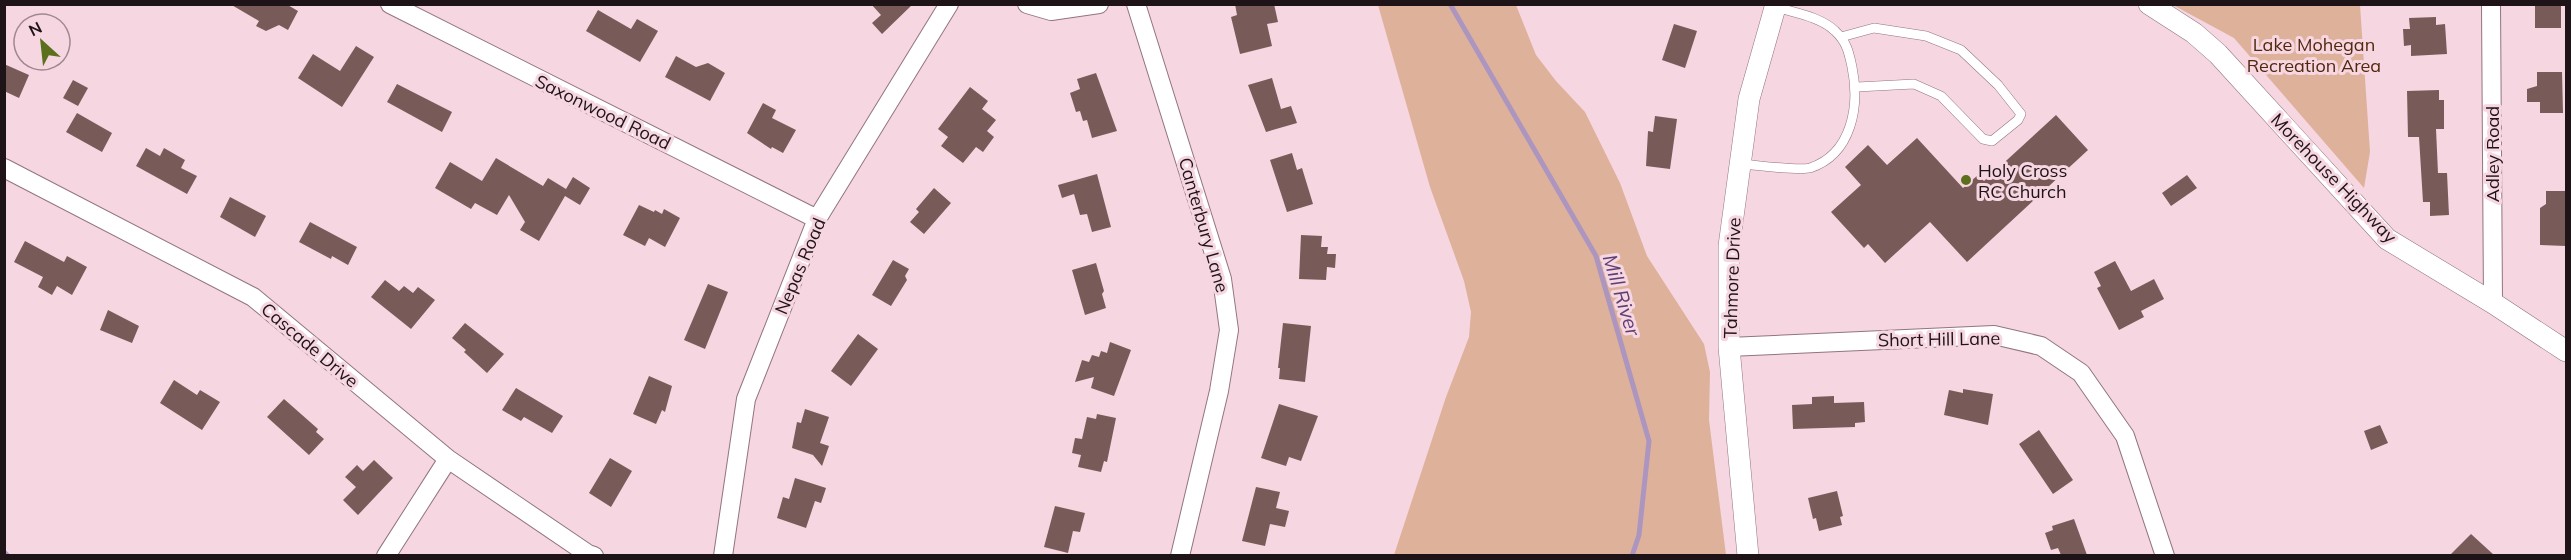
<svg xmlns="http://www.w3.org/2000/svg" width="2571" height="560" viewBox="0 0 2571 560" font-family="Mulish,sans-serif">
  <style>
    .park { fill: #deb19b }
    .lines { fill: none; stroke-linecap: round; stroke-linejoin: round }
    .stream { stroke: #ac96c0; stroke-width: 5 }
    .building { fill: #785b59 }
    .service-casing { stroke: #92757e; stroke-width: 10 }
    .minor-casing { stroke: #92757e; stroke-width: 20 }
    .tertiary-casing { stroke: #92757e; stroke-width: 22 }
    .service { stroke: #fff; stroke-width: 9 }
    .minor { stroke: #fff; stroke-width: 18 }
    .tertiary { stroke: #fff; stroke-width: 21 }
    .poi-dot { fill: #5b6f1d; stroke: #f6d6e0; stroke-width: 2 }
    .labels { text-anchor: middle; dominant-baseline: central; stroke-width: 6; stroke-linejoin: round; paint-order: stroke }
    .park-label { font-size: 18px; fill: #53270d; stroke: #f6d6e0 }
    .street-label { font-size: 18px; fill: #1e1317; stroke: #f6d6e0 }
    .poi-label { font-size: 18px; fill: #1e1317; stroke: #f6d6e0; text-anchor: start }
    .water-label { font-size: 20px; font-style: italic; fill: #5d3e74; stroke: #f6d6e0 }
  </style>
  <rect width="100%" height="100%" fill="#f6d6e0"/>
  <path class="park" d="M1378 5H1516L1536 55 1556 81 1585 112 1620 183 1647 256 1704 344 1710 372 1709 420 1726 555H1394L1446 397 1469 337 1471 312 1464 281 1430 187Z
    M2173 5H2360L2370 152 2364 188 2234 38Z"/>
  <g class="lines">
    <path class="stream" d="M1450 4 1596 256 1649 441 1639 535 1632 556
      M4 552 8 556"/>
  </g>
  <path class="building" d="M230 4H286L298 11 288 30 279 25 266 31 256 26 259 21Z
    M871 4H913L882 34 872 23 881 15Z
    M1235 4H1274L1278 22 1267 24 1272 46 1240 54 1231 17 1237 15Z
    M2535 4H2561V28H2535Z
    M598 10 631 29 637 19 658 31 640 62 586 31Z
    M2436 17V25L2445 24 2447 54 2411 56V45L2404 46 2403 29H2410L2409 18Z
    M1674 24 1697 31 1685 68 1662 60Z
    M356 46 374 57 342 107 298 78 313 54 340 71Z
    M676 56 696 67 708 63 725 73 710 101 665 77Z
    M4 64 29 75 19 98 4 91Z
    M2537 72H2562L2563 113H2540V102H2527V89L2537 86Z
    M1096 73 1117 131 1092 138 1087 120 1083 121 1080 111 1076 112 1070 93 1080 89 1077 79Z
    M1272 78 1281 109 1291 106 1297 123 1266 132 1248 85Z
    M73 80 88 88 78 106 63 98Z
    M397 84 452 112 442 132 387 102Z
    M970 87 988 101 982 109 996 120 987 131 994 137 983 152 976 147 963 163 941 146 948 137 938 129Z
    M2439 90V100H2444V129H2436L2438 173H2447L2449 215 2430 216V202H2423L2419 137H2408L2407 91Z
    M763 103 776 110 772 118 796 130 783 153 772 147 771 149 747 133Z
    M77 113 112 133 102 152 66 132Z
    M2056 115 2088 150 1967 262 1930 222 1885 263 1868 244 1864 248 1831 212 1861 185 1845 167 1868 145 1887 165 1917 138 1963 188 1978 175 1984 181Z
    M1655 116 1677 119 1670 169 1646 166 1648 131 1653 132Z
    M146 148 160 156 164 148 185 160 181 168 197 176 187 194 136 166Z
    M1292 153 1297 170 1302 168 1313 204 1287 212 1270 160Z
    M496 158 543 186 548 178 566 189 573 177 590 188 580 205 565 196 539 241 520 230 525 222 509 195 497 215 475 203 471 209 435 188 450 162 482 181Z
    M1097 174 1111 227 1092 232 1087 214 1080 215 1074 194 1062 198 1058 185Z
    M2187 175 2197 188 2171 206 2162 193Z
    M934 188 951 203 924 234 910 222 919 212 916 209Z
    M2546 191H2566V246L2540 245V208L2546 204Z
    M230 197 266 216 255 237 220 217Z
    M639 205 654 212 655 210 662 214 664 209 680 218 665 247 649 238 645 246 623 235Z
    M310 222 357 247 348 265 332 256 331 259 299 242Z
    M1301 235 1322 236 1321 247H1328L1327 254H1336L1335 268 1327 267 1326 280 1299 279Z
    M25 241 64 262 67 256 87 267 72 295 57 286 52 295 38 287 43 277 14 262Z
    M893 260 909 269 905 276 907 280 891 306 872 295Z
    M2115 261 2131 291 2154 279 2164 299 2141 311 2144 317 2119 330 2097 288 2101 286 2094 272Z
    M1096 263 1104 291 1102 294 1106 308 1085 315 1072 270Z
    M385 280 399 291 404 286 413 293 418 287 435 300 411 329 371 297Z
    M708 284 728 292 705 349 684 340Z
    M108 310 139 326 132 343 100 330Z
    M465 323 504 354 487 373 464 352 466 350 452 338Z
    M1283 323 1311 326 1305 382 1279 379 1280 368H1278Z
    M858 334 878 349 851 386 831 371Z
    M1110 342 1131 350 1114 396 1091 388 1094 377 1075 382 1082 360 1089 362 1092 355 1099 357 1101 351 1107 353Z
    M649 376 672 386 665 412 662 410 656 424 633 414Z
    M174 380 197 395 200 390 220 402 202 430 160 403Z
    M516 388 563 416 552 433 524 417 521 421 502 410Z
    M1963 389 1993 394 1988 425 1944 415 1949 390 1963 393Z
    M1834 396V403L1864 402 1865 422 1855 423V427L1793 429 1792 405 1812 404V397Z
    M284 399 318 429 316 432 324 439 309 455 267 417Z
    M1279 404 1318 416 1301 461 1289 457 1286 466 1261 458Z
    M805 409 829 417 820 443 829 446 822 466 813 455 792 448 797 422 801 423Z
    M1097 414 1116 418 1107 462 1104 461 1101 472 1078 467 1081 455 1072 453 1075 438 1082 439 1087 417 1096 419Z
    M2380 425 2388 443 2371 450 2364 431Z
    M2039 430 2073 480 2053 494 2019 444Z
    M610 458 632 471 611 507 589 493Z
    M374 460 393 478 358 515 343 500 356 487 345 477 357 465 363 471Z
    M795 478 826 488 821 503 815 501 806 528 777 518 783 497 789 499Z
    M1256 487 1280 492 1276 508 1289 511 1285 527 1270 524 1265 546 1242 541Z
    M1837 491 1843 516 1840 517 1842 525 1819 531 1816 518 1813 519 1808 498Z
    M1055 506 1085 513 1080 532 1073 531 1068 553 1044 547Z
    M2074 519 2087 555H2061L2058 548 2051 550 2045 533 2053 530 2052 526Z
    M2471 534 2494 555H2450Z"/>
  <g class="lines">
    <g class="service-casing">
      <path id="service" d="M1841 37 1874 28 1926 36 1961 50 1998 85 2021 114 2018 120 1992 141 1983 139 1941 96 1914 84 1857 87
        M1741 164C1756 165 1798 171 1810 168 1852 154 1860 106 1852 67 1849 53 1847 42 1835 31 1821 17 1795 13 1776 7"/>
    </g>
    <g class="minor-casing">
      <path id="minor" d="M390 4 817 219
        M1027 4 1051 11 1099 4
        M1136 4 1222 279 1229 330 1219 391 1180 556
        M2491 4 2493 303
        M4 168 253 297 448 459 588 554 594 556
        M1729 347 1994 335 2041 346 2081 373 2125 436 2165 556
        M386 556 448 459
        M723 556 746 399 817 219 949 4"/>
    </g>
    <g class="tertiary-casing">
      <path id="tertiary" d="M2149 4 2194 33 2218 54 2387 239 2493 303 2566 351
        M1748 556 1729 347V246L1749 99 1776 4"/>
    </g>
    <use href="#service" class="service"/>
    <use href="#minor" class="minor"/>
    <use href="#tertiary" class="tertiary"/>
  </g>
  <circle class="poi-dot" cx="1966" cy="180" r="6"/>
  <g class="labels">
    <g class="park-label">
      <text x="2314" y="44">Lake Mohegan<tspan x="2314" dy="21">Recreation Area</tspan></text>
    </g>
    <g class="street-label">
      <text transform="translate(603 112) rotate(26)">Saxonwood Road</text>
      <text transform="translate(2492 154) rotate(-90)">Adley Road</text>
      <text transform="translate(2334 178) rotate(46)">Morehouse Highway</text>
      <text transform="translate(1204 225) rotate(74)">Canterbury Lane</text>
      <text transform="translate(800 266) rotate(-67)">Nepas Road</text>
      <text transform="translate(1732 278) rotate(-88)">Tahmore Drive</text>
      <text transform="translate(1939 339) rotate(-1)">Short Hill Lane</text>
      <text transform="translate(310 345) rotate(40)">Cascade Drive</text>
    </g>
    <g class="poi-label">
      <text x="1978" y="170">Holy Cross<tspan x="1978" dy="21">RC Church</tspan></text>
    </g>
    <g class="water-label">
      <text transform="translate(1622 295) rotate(73)">Mill River</text>
    </g>
  </g>
  <rect width="2571" height="560" fill="none" stroke="#1e1317" stroke-width="12"/>
  <g transform="translate(42 42) rotate(333)"><circle r="28" fill="#f6d6e0" stroke="#a08890" stroke-width="1.5"/>
  <path d="M0-4.5L10 22L0 15L-10 22Z" fill="#5b6f1d"/>
  <text y="-9" font-size="16" font-weight="bold" text-anchor="middle" fill="#1e1317">N</text>
  </g>
</svg>
